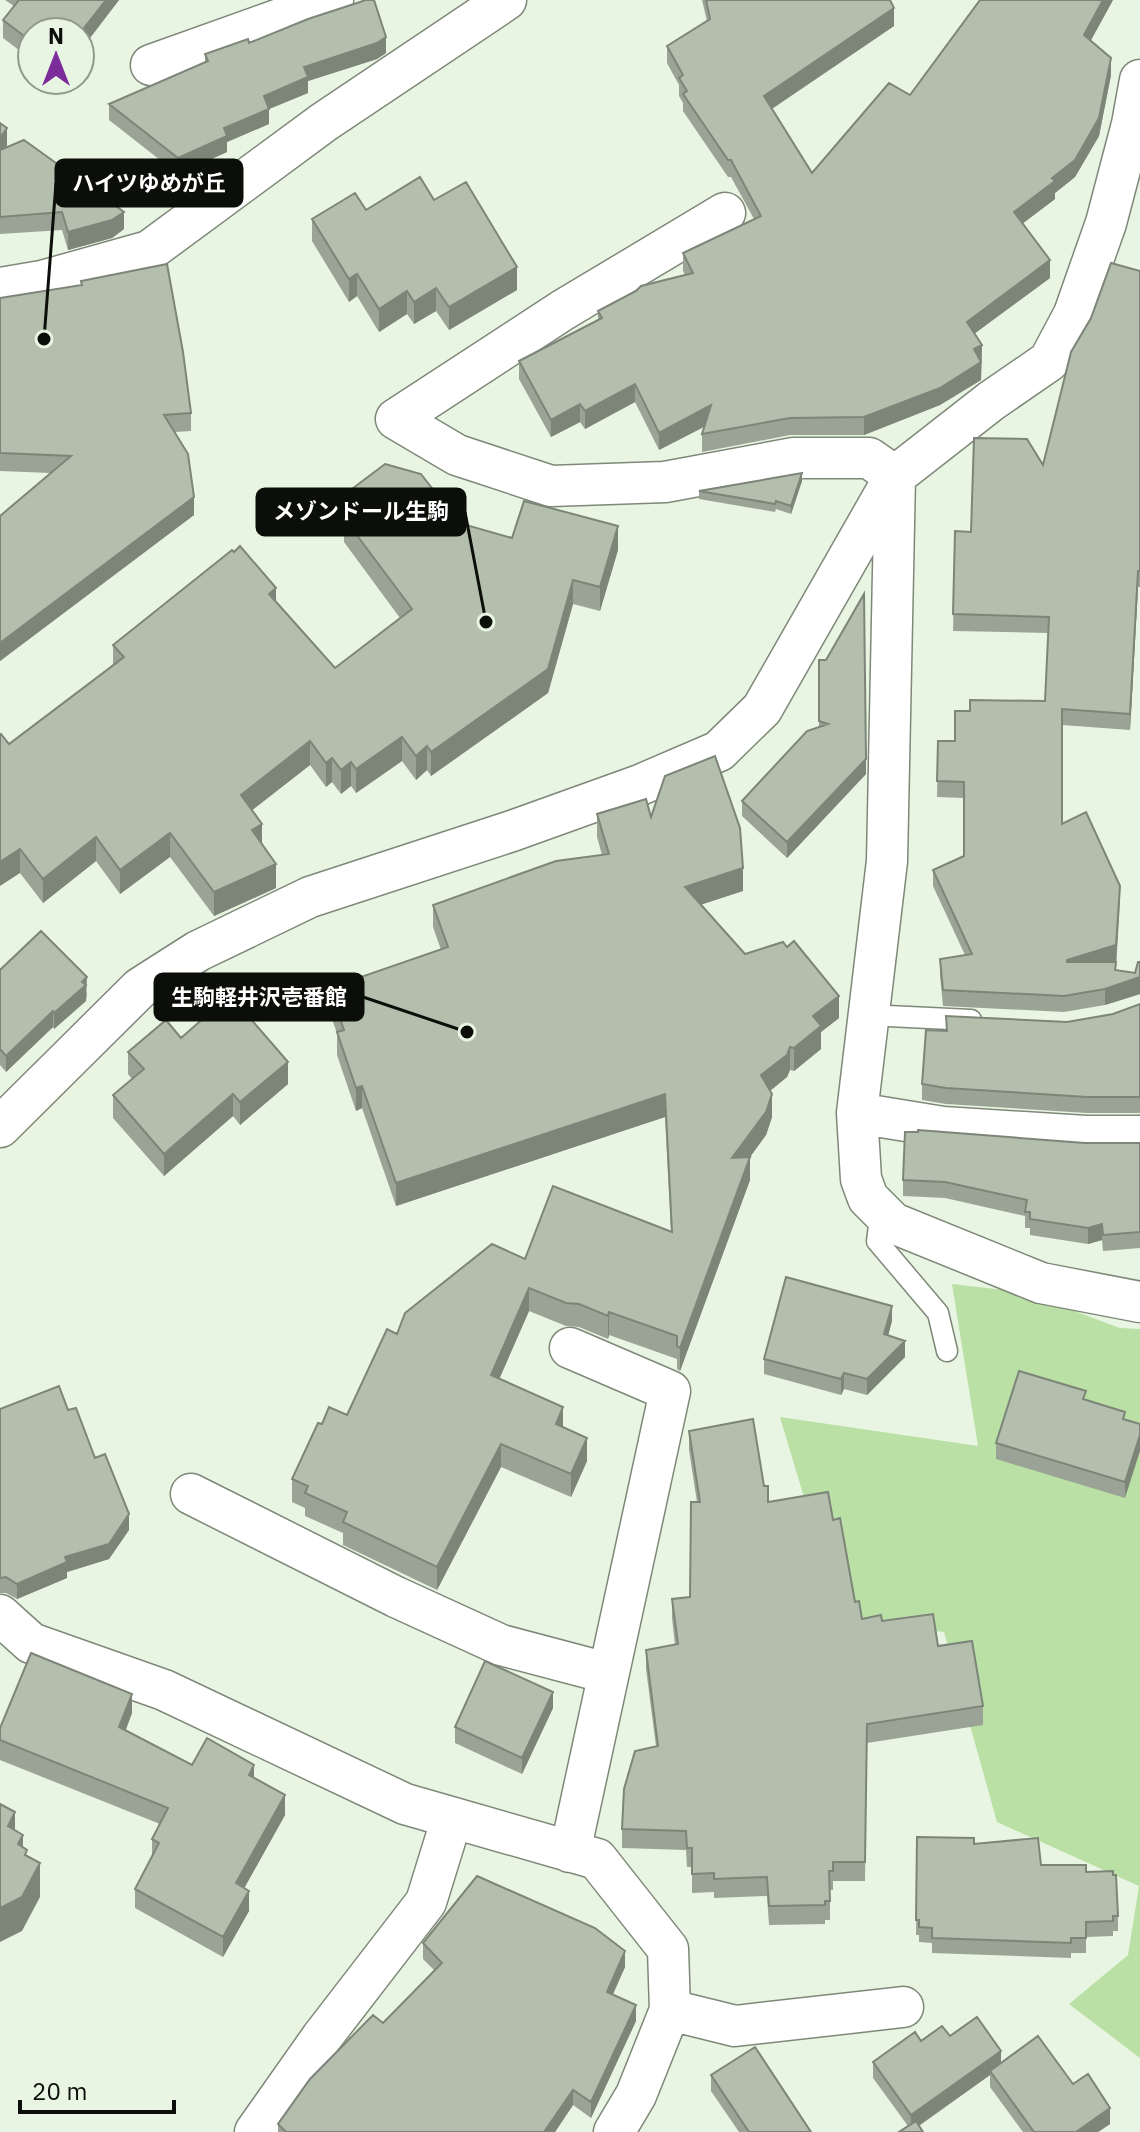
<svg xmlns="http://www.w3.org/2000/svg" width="1140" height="2132" viewBox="0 0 1140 2132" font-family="'IBM Plex Sans','Noto Sans JP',sans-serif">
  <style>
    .green { fill: #bae0a5 }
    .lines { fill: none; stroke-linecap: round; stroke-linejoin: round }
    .lane-casing { stroke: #7e8878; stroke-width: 23 }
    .street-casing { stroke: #7e8878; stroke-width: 43 }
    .lane { stroke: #fff; stroke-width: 20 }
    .street { stroke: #fff; stroke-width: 40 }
    .wall { fill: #9aa395 }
    .shaded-wall { fill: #7d8579 }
    .building { fill: #b3bead; stroke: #7d8579; stroke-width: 2 }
    .leader { fill: none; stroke: #0b0e09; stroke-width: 3 }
    .callout-dot { fill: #0b0e09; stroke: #e9f5e3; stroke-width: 3 }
    .callout { fill: #0b0e09; stroke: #0b0e09; stroke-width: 3 }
    .callout-label { font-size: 22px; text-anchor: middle; font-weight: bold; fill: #fff }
  </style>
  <rect width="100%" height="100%" fill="#e9f5e3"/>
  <path class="green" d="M952 1284 1023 1292 1120 1328 1140 1329V2058L1069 2004 1128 1955 1139 1886 997 1822 944 1632 841 1621 780 1417 978 1446Z"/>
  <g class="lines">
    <g class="lane-casing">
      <path id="lane" d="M867 1015 971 1020
        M881 1211 877 1241 938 1313 947 1351"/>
    </g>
    <g class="street-casing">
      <path id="street" d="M151 65 333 0
        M725 213 563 310 396 419 457 455 551 486 665 482 794 458H869L895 476 887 861 857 1113 861 1179 868 1198 893 1223 1041 1283 1140 1302
        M0 288 42 281 149 251 324 122 506 0
        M857 1113 943 1127 1086 1136H1140
        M0 1127 140 988 198 951 310 897 512 831 640 785 719 751 762 709 895 476 991 401 1049 361 1074 314 1106 223 1132 124 1140 80
        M191 1494 396 1597 501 1645 607 1673
        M0 1615 31 1643 164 1690 405 1804 597 1859 668 1949 670 2010 636 2095 614 2132
        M570 1852 670 1391 570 1348
        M670 2010 735 2026 903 2007
        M255 2132 322 2037 426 1902 452 1818"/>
    </g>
    <use href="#lane" class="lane"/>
    <use href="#street" class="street"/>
  </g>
  <path class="wall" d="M5 0H119L80 51 32 32V60L3 38V20L14 6Z
    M702 0H890L894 26 772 109 812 173 910 95 1113 0 1091 40 1111 75 1099 136 1075 177 1055 193V199L1022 224 1050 278 974 334 982 345 981 380 940 405 864 435H790L702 452V434L704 427 659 450 635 402 585 429 580 422 551 437 519 379V361L598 320V311L685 275 683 271V253L754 219 731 177H728L683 111V103L679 96V85L667 63V46L707 21Z
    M249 43 386 53 377 59 308 81V93L269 109V124L227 142V152L178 174 109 120V104L205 62V54Z
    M0 123 7 146 6 148 124 229 112 238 68 250 62 230 0 234Z
    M434 200 517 290 449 330 436 311 414 324 407 314 379 332 357 296 349 302 312 241V219Z
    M1140 271V587H1138L1130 730 1062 725V824L1120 902 1116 970 1135 973 1140 962V994L1105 1005 1064 1012 943 1006 940 975V959L965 955 933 886V870L964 856V798L937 797 938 741H955L970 711 1045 701 1048 633 953 631 955 531 971 532 1043 465Z
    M81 281 191 413V431L175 432 194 515 0 661V516L50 473 0 471V298L81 285Z
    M802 481 791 514 776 509 775 512 699 499V491Z
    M344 495 459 523 512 538 618 550 600 611 573 604 548 693 431 776 427 770 416 780 402 761 356 793 351 786 341 794 332 782 326 787 310 765 252 810 276 888 214 916 170 857 120 894 96 861 43 903 20 873 9 744 113 665V645L276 602 335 668 400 618 344 542Z
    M819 660 866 774 787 858 742 816V801L819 727Z
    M597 814 651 817 743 891 701 904 745 954 839 1018 821 1032V1049L794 1071 790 1070 787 1077 770 1091 772 1117 766 1135 750 1157V1180L680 1371 677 1369V1359L609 1335 608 1339 579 1327 566 1326 529 1311 499 1379 563 1427 587 1461 571 1497 501 1467 437 1590 343 1545V1533L305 1516V1508L292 1502V1479L322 1424 347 1415 397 1334 525 1259 671 1231 665 1117 396 1206 362 1108 356 1111 337 1055V1033L329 1011V988L441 950 433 927V905L602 855 597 837Z
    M0 970 87 993 86 1001 54 1029 53 1027 6 1072 0 1065Z
    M1140 1004V1113H1087L946 1104 922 1100V1084L946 1031V1016L1067 1022 1113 1014Z
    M181 1038 288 1084 240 1125 233 1116 164 1176 113 1118V1095L132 1079 128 1074V1052Z
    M1085 1143H1140V1248L1103 1251 1102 1240 1088 1244 1030 1235V1228H1025V1216L945 1198 903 1196V1180Z
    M892 1321 888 1336 905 1357 867 1395 844 1389 841 1395 764 1374V1359Z
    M1086 1400 1125 1420V1498L996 1459V1443Z
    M0 1409 68 1410 95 1458 129 1530 109 1559 67 1572V1578L17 1599 6 1593H0Z
    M689 1431 764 1486 768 1502 833 1520 855 1602 862 1619 882 1621 938 1646 983 1706V1725L867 1743 865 1881H833V1890H830V1920H825V1924L769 1925 767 1896 714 1898V1892L692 1893V1867H687L686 1850 622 1848V1829L656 1746 646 1669V1650L675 1645 672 1618V1599L690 1597 697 1502 689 1450Z
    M553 1708 522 1774 455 1743V1727Z
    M132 1713 126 1730 192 1765 254 1778 285 1815 244 1888 249 1911 223 1957 135 1908V1889L152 1857V1839L160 1824 0 1760V1728Z
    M917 1837 974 1844 1041 1865 1086 1872 1118 1916V1931H1113V1936L1086 1937V1953H1071V1958L932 1953V1943L919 1942V1935H916Z
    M423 1943 625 1967 612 1995 636 2021 591 2118 573 2105 555 2132H278V2124L383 2023 434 1970 423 1959Z
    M950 2036 1001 2062 1073 2084 1110 2124 1098 2132H1023L990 2087V2075L919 2126H908L873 2078V2062L921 2041Z
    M711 2075 811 2132H739L711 2091Z"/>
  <path class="shaded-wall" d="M106 0H119L80 51V33Z
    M1103 0H1113L1084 53V35Z
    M894 8V26L764 114V96Z
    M386 37V53L377 59 308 81V93L269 109V124L227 142V152L178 174V158L224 128 264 96 304 67Z
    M1111 58V75L1099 136 1075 177 1055 193V199L1014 230V212Z
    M7 128V146L0 155V138Z
    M124 212V229L112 238 68 250V232Z
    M1050 260V278L967 339V322Z
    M517 267V290L449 330V307Z
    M357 274V296L349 302V279Z
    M436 288V311L414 324V302Z
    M407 291V314L379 332V309Z
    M982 345 981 380 940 405 864 435V417Z
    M635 384V402L585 429V411Z
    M580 404V422L551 437V420Z
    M711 405V423L659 450V433Z
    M802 473V481L791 514V506Z
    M194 497V515L0 661V643Z
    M618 526V550L600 611V587Z
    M1138 571V587L1130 730V714Z
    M573 580V604L548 693 431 776V752Z
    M276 588V612L269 594Z
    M402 737V761L356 793V769Z
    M310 741V765L241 819V795Z
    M427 746V770L416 780V756Z
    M332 758V782L326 787V763Z
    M866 759V774L787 858V842Z
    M351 762V786L341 794V770Z
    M262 824V848L252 830Z
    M170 833V857L120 894V870Z
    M96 837V861L43 903V879Z
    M20 849V873L0 886V862Z
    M276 864V888L214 916V892Z
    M743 868V891L685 910V887Z
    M1120 886 1116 962 1067 976V960Z
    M87 977 86 1001 54 1029V1013Z
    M1140 977V994L1105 1005V989Z
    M839 996V1018L821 1032V1049L794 1071V1048L813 1016Z
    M53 1011V1027L6 1072V1056Z
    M790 1047V1070L787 1077 761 1098V1075Z
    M288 1062V1084L240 1125V1102Z
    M362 1086V1108L356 1111V1088Z
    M233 1094V1116L164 1176V1154Z
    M665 1094V1117L396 1206V1183Z
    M772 1094V1117L766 1135 750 1157V1180L680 1371V1348L732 1158Z
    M1102 1224V1240L1088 1244V1228Z
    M529 1288V1311L491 1398V1375Z
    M892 1306V1321L884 1350V1334Z
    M609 1312V1335L608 1339V1316Z
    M905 1341V1357L867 1395V1379Z
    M844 1373V1389L841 1395V1379Z
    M563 1407V1430L556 1424Z
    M1140 1435V1451L1125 1498V1482Z
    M587 1438V1461L571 1497V1474Z
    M501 1444V1467L437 1590V1567Z
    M129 1514V1530L109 1559 67 1572V1578L17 1599V1584L65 1557Z
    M553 1692V1708L522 1774V1758Z
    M132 1694V1713L119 1746V1727Z
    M254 1765V1785L249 1775Z
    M285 1795V1815L236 1903V1883Z
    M15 1812V1846L8 1826Z
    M23 1835V1869L18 1844Z
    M40 1863V1897L22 1931 0 1942V1908Z
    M249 1891V1911L223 1957V1937Z
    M625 1951V1967L607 2008V1992Z
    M636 2005V2021L591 2118V2102Z
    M1001 2051V2067L990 2071V2075L911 2131V2115Z
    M573 2090V2105L555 2132H544Z
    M1110 2108V2124L1098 2132H1076Z"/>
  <path class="building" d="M19 0H106L80 33V32H32V42L3 20Z
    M366 0H374L386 37 377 43 304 67 308 77 264 96 269 109 224 128 227 136 178 158 109 104 208 61 205 54 248 39 249 43 308 19Z
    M706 0H890L894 8 764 96 812 173 889 83 910 95 980 0H1103L1084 35 1111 58 1099 118 1075 160 1052 178 1055 181 1014 212 1050 260 967 322 982 345 974 349 981 362 940 388 864 417 790 418 702 434 711 405 659 433 635 384 585 411 580 404 551 420 519 361 602 318 598 311 636 291 641 286 693 273 683 253 761 216 731 160H728L683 94 687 91 679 78 683 75 667 46 710 19Z
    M0 123 7 128 0 138Z
    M24 140 124 212 112 220 68 232 62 212 0 217V150Z
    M420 177 434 200 466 182 517 267 449 307 436 288 414 302 407 291 379 309 357 274 349 279 312 219 355 193 366 210Z
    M1111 263 1140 271V571H1138L1130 714 1062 709V824L1086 812 1120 886 1116 945 1067 960V962H1116L1115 970 1135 973 1138 962H1140V977L1105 989 1064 996 943 990 940 959 972 954 933 870 964 856V782L937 781 938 741H955V711H970V700L1045 701 1049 617 953 614 955 531 971 532 974 438 1027 439 1043 465 1071 352 1091 318Z
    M167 264 183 352 191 413 164 415 188 454 194 497 0 643V516L71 456 0 453V298L82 285 81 281Z
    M385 464 421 474 459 523 512 538 524 501 618 526 600 587 573 580 548 669 431 752 427 746 416 756 402 737 356 769 351 762 341 770 332 758 326 763 310 741 241 795 262 824 252 830 276 864 214 892 170 833 120 870 96 837 43 879 20 849 0 862V735L1 734 9 744 124 657 113 645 232 550 234 552 240 546 276 588 269 594 335 668 412 609 344 518 354 510 344 495Z
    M802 473 791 506 776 501 775 504 699 491Z
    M864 594 866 759 787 842 742 801 807 731 828 724 819 721V660H826Z
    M715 756 740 828 743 868 685 887 745 954 783 942 787 947 794 941 839 996 813 1016 821 1026 794 1048 790 1047 787 1055 761 1075 772 1094 766 1112 732 1158 750 1157 680 1348 677 1346V1336L609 1312 608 1316 579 1304 566 1303 529 1288 491 1375 563 1407 556 1424 587 1438 571 1474 501 1444 437 1567 343 1522 347 1512 305 1493 308 1486 292 1479 318 1423 322 1424 329 1407 347 1415 387 1329 397 1334 405 1313 492 1244 525 1259 553 1186 672 1232 665 1094 396 1183 362 1086 356 1088 337 1032 344 1030 329 988 448 947 433 905 556 861 609 854 597 814 646 799 651 817 665 776Z
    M41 931 87 977 82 982 86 985 54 1013 53 1011 6 1056 0 1049V970Z
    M230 995 288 1062 240 1102 233 1094 164 1154 113 1095 144 1069 128 1052 166 1020 181 1038Z
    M1140 1004V1097H1087L946 1088 922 1084 926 1030 947 1031 946 1016 1067 1022 1113 1014Z
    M918 1130 1085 1143H1140V1232L1103 1235 1102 1224 1088 1228 1030 1219V1212H1025L1027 1200 945 1182 903 1180 905 1132H918Z
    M786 1277 892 1306 884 1334 905 1341 867 1379 844 1373 841 1379 764 1359Z
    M1019 1371 1086 1391 1083 1399 1125 1412 1123 1419 1140 1424V1435L1125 1482 996 1443Z
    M59 1386 68 1410 76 1408 95 1458 105 1454 129 1514 109 1544 65 1557 67 1562 17 1584 6 1577 0 1578V1409Z
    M753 1419 764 1486H768V1502L828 1492 833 1520 840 1518 855 1602 859 1601 862 1619 881 1615 882 1621 933 1614 938 1646 972 1641 983 1706 867 1724 865 1862H833V1871H829L830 1901H825V1905L769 1906 767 1877 714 1879V1873L692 1874V1848H687L686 1831 622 1829 624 1789 635 1751 658 1746 646 1650 678 1644 672 1599 690 1597 691 1502H700L689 1431Z
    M31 1653 132 1694 119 1727 192 1765 207 1738 254 1765 249 1775 285 1795 236 1883 249 1891 223 1937 135 1889 159 1843 152 1839 168 1808 0 1740V1728Z
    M485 1661 553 1692 522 1758 455 1727Z
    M0 1804 15 1812 8 1826 23 1835 18 1844 27 1850 25 1855 40 1863 22 1897 0 1908Z
    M917 1837 974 1838V1844L1038 1838 1041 1865H1086V1872L1113 1871V1875H1116L1118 1916H1113V1921L1086 1922V1938H1071V1943L932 1938V1928L919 1927V1920H916Z
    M477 1876 595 1928 625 1951 607 1992 636 2005 591 2102 573 2090 544 2132H286L278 2124 310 2079 373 2015 383 2023 442 1963 423 1943Z
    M977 2017 1001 2051 911 2115 873 2062 915 2032 921 2041 942 2026 950 2036Z
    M1038 2036 1073 2084 1088 2074 1110 2108 1076 2132H1034L990 2071Z
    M755 2047 811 2132H749L711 2075Z
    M916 2121 923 2132H899Z"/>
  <path class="leader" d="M44 339L56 183M486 622L465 512M467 1032L363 997"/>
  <g class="callout-dot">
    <circle cx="44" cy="339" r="8"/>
    <circle cx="486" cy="622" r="8"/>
    <circle cx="467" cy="1032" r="8"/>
  </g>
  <g class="callout">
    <rect x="56" y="160" width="186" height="46" rx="8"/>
    <rect x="257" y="489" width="208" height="46" rx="8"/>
    <rect x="155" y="974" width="208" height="46" rx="8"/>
  </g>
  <g class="callout-label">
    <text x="149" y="191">ハイツゆめが丘</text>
    <text x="361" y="519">メゾンドール生駒</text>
    <text x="259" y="1005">生駒軽井沢壱番館</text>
  </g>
  <g transform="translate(56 56)"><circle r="38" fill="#e9f5e3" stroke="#90998c" stroke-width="2"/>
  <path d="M0-6L14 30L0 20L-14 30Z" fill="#7c2b9b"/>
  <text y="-12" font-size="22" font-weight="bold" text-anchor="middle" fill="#0b0e09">N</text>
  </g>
  <path d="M20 2100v12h154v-12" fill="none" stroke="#0b0e09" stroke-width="4"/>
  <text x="32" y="2100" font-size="24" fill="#0b0e09" stroke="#e9f5e3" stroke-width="6" paint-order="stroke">20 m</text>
</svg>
